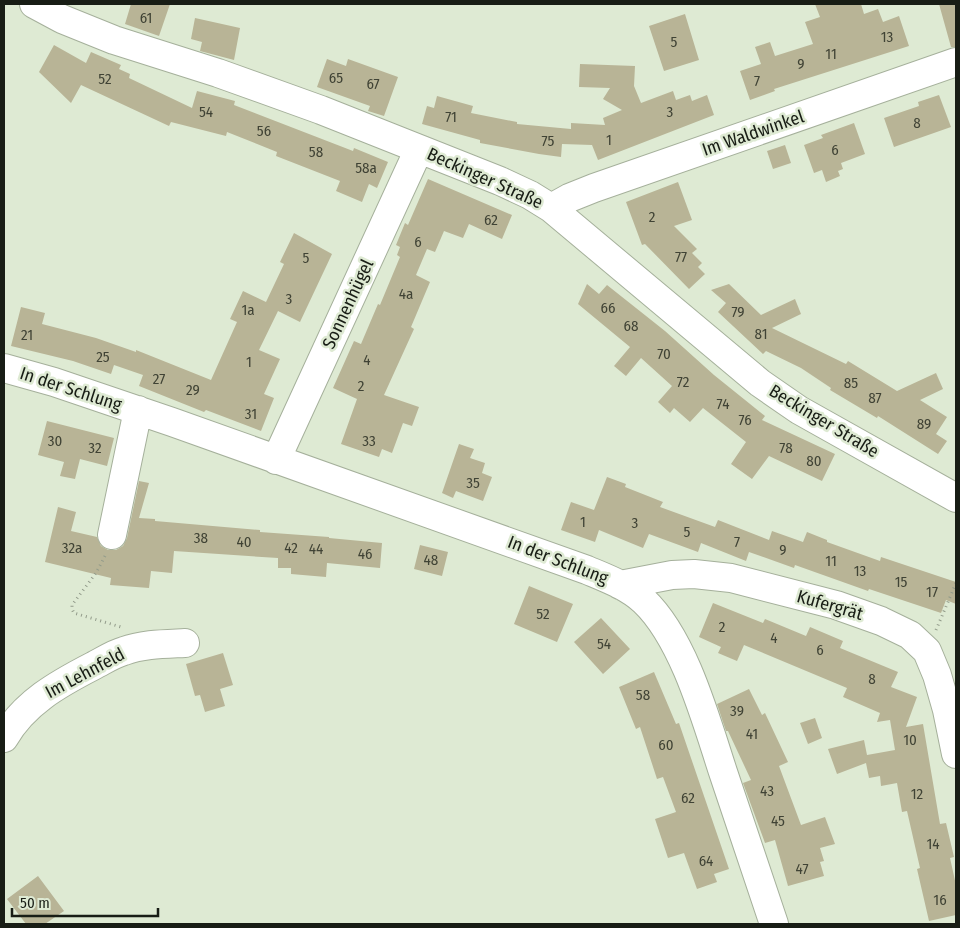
<svg xmlns="http://www.w3.org/2000/svg" width="960" height="928" viewBox="0 0 960 928" font-family="'Fira Sans Condensed',sans-serif">
  <style>
    .building { fill: #b8b496 }
    .lines { fill: none; stroke-linecap: round; stroke-linejoin: round }
    .minor-casing { stroke: #a5b09b; stroke-width: 30 }
    .path { stroke: #929b8a; stroke-width: 3; stroke-dasharray: 1 4; stroke-linecap: butt }
    .minor { stroke: #fff; stroke-width: 28 }
    .labels { text-anchor: middle; dominant-baseline: central; stroke-width: 5; stroke-linejoin: round; paint-order: stroke }
    .number-label { font-size: 15px; fill: #404335 }
    .street-label { font-size: 18px; fill: #181d15; stroke: #deead3 }
  </style>
  <rect width="100%" height="100%" fill="#deead3"/>
  <path class="building" d="M131 4H170L159 36 125 24Z
    M815 4H861L864 14 878 9 883 22 899 16 909 46 774 89 775 91 750 100 740 71 761 64 755 47 770 42 775 56 813 44 805 22 820 17Z
    M939 4H956V47H951Z
    M685 14 699 60 664 71 649 26Z
    M195 18 240 28 234 60 200 51 202 42 191 39Z
    M54 45 86 63 91 52 121 65 119 69 130 74 129 78 192 108 197 91 235 101 234 105 353 151 354 148 388 162 377 188 369 184 362 202 336 191 340 181 276 156 277 152 227 132 226 136 171 122 169 126 81 85 71 103 39 72Z
    M327 59 346 66 348 59 398 77 384 116 368 111 370 106 317 87Z
    M580 64 635 66 634 86 641 103 673 91 676 100 690 95 692 101 707 95 714 115 598 160 592 145 562 144 561 157 539 154 480 143V140L422 124 427 106 434 108 437 96 473 106 471 113 517 122V124L571 129V123L605 125 603 118 622 110 603 99 610 88 579 87Z
    M939 95 951 127 894 147 884 118 919 106 918 102Z
    M854 123 865 154 841 163 843 169 838 171 840 176 826 182 822 170 814 173 804 145 823 138 821 135Z
    M785 145 791 163 773 169 767 151Z
    M428 179 512 215 502 239 469 224 463 238 444 231 435 252 427 249 416 275 430 282 411 327 414 329 384 395 419 407 412 426 403 423 392 453 382 449 379 457 341 444 357 399 333 388 354 341 361 344 378 304 380 305 400 257 397 255 400 247 396 245 405 223 408 225Z
    M678 182 692 220 674 226 697 249 692 253 702 263 698 267 705 274 689 289 645 244 642 245 626 202Z
    M294 233 332 254 300 322 278 311 259 350 280 359 264 394 274 398 261 431 206 410 204 412 139 386 143 375 114 365 111 374 73 361 11 346 21 307 45 313 42 324 96 338 136 352V350L211 380 237 322 230 319 243 291 266 302 284 264 280 262Z
    M587 284 599 294 607 285 665 331 714 375 765 416 762 420 835 454 822 481 769 456 752 479 731 464 746 442 703 408 690 422 674 408 670 413 658 402 672 386 641 358 626 376 614 366 630 347 578 304Z
    M729 284 761 315 795 299 801 314 772 328 846 364 848 361 897 391 936 373 943 389 920 400 947 417 936 434 947 441 938 454 878 416 877 418 830 390 831 388 801 368 766 351 763 354 718 312 726 303 711 290Z
    M47 421 114 438 107 466 80 459 75 479 60 476 64 462 38 455Z
    M459 444 474 449 470 458 485 463 482 473 492 477 483 501 456 491 453 498 442 493Z
    M607 477 626 484 625 487 663 502 660 507 715 527 718 520 769 540 772 531 803 542 807 532 827 540V542L880 561 881 557 956 582V604L946 600 941 613 869 589 868 591 795 565 794 568 749 552 746 561 701 543 698 552 649 534 643 548 599 530 595 542 561 530 571 502 594 510Z
    M139 481 149 483 139 518 155 519V521L260 530V532L329 537V538L382 543 380 568 327 563 326 577 291 574V568H278V558L174 551 172 573 151 571 149 588 110 585 111 578 45 562 58 507 76 512 71 531 97 537 101 546 108 550H116L123 546 127 538Z
    M420 545 448 552 442 576 414 569Z
    M529 586 573 604 557 642 514 624Z
    M713 603 763 623 765 619 806 636 810 627 843 641 840 648 898 672 891 687 917 697 906 727 923 724 940 824 946 823 954 857 950 858 956 885V915L929 921 917 869 920 868 907 811 902 812 897 783 881 786 880 776 869 778 866 763 837 774 828 749 864 740 867 755 895 750 890 720 877 722 880 713 843 697 847 688 744 645 737 661 718 653 721 647 699 637Z
    M601 618 630 649 603 674 574 642Z
    M223 653 233 685 220 689 225 706 205 712 200 695 195 696 186 664Z
    M654 672 676 724 679 723 729 869 714 874 717 882 697 889 684 853 668 858 655 819 676 812 663 777 657 779 640 727 636 729 619 687Z
    M749 689 762 715 765 713 788 762 779 766 801 825 825 817 835 844 820 848 824 861 820 862 824 876 788 886 775 840 765 843 743 783 751 780 728 731H726L717 704Z
    M815 718 822 738 808 744 800 723Z
    M38 876 64 911 45 924H26L7 899Z"/>
  <g class="lines">
    <g class="minor-casing">
      <path id="minor" d="M34 4 62 19 114 40 218 73 321 110 500 181 530 195 551 208 760 383 799 410 956 498
        M551 208 569 198 594 188 956 62
        M4 368 54 382 172 422 587 570C606 578 628 586 644 601 684 639 706 720 723 772 740 823 757 874 774 924
        M276 460 419 149
        M112 535 138 410
        M620 585 672 575 694 574 731 578 836 605 881 621 910 635 927 651 937 675 947 710 956 754
        M4 738C24 703 58 684 93 666 103 661 113 654 124 651 143 644 165 644 185 643"/>
    </g>
    <path class="path" d="M105 556 96 573 72 605V609L74 613 121 627
      M936 630 956 583"/>
    <use href="#minor" class="minor"/>
  </g>
  <g class="labels">
    <g class="number-label">
      <text x="146" y="18">61</text>
      <text x="887" y="37">13</text>
      <text x="674" y="42">5</text>
      <text x="831" y="54">11</text>
      <text x="801" y="64">9</text>
      <text x="336" y="78">65</text>
      <text x="105" y="79">52</text>
      <text x="757" y="81">7</text>
      <text x="373" y="84">67</text>
      <text x="206" y="112">54</text>
      <text x="670" y="112">3</text>
      <text x="451" y="117">71</text>
      <text x="917" y="123">8</text>
      <text x="264" y="131">56</text>
      <text x="609" y="140">1</text>
      <text x="548" y="141">75</text>
      <text x="835" y="150">6</text>
      <text x="316" y="152">58</text>
      <text x="366" y="168">58a</text>
      <text x="652" y="217">2</text>
      <text x="491" y="220">62</text>
      <text x="418" y="242">6</text>
      <text x="681" y="257">77</text>
      <text x="306" y="258">5</text>
      <text x="406" y="294">4a</text>
      <text x="289" y="299">3</text>
      <text x="608" y="308">66</text>
      <text x="248" y="310">1a</text>
      <text x="738" y="312">79</text>
      <text x="631" y="326">68</text>
      <text x="761" y="334">81</text>
      <text x="27" y="335">21</text>
      <text x="664" y="354">70</text>
      <text x="103" y="357">25</text>
      <text x="367" y="360">4</text>
      <text x="249" y="362">1</text>
      <text x="159" y="379">27</text>
      <text x="683" y="382">72</text>
      <text x="851" y="383">85</text>
      <text x="361" y="386">2</text>
      <text x="193" y="390">29</text>
      <text x="875" y="398">87</text>
      <text x="723" y="404">74</text>
      <text x="251" y="414">31</text>
      <text x="745" y="420">76</text>
      <text x="924" y="424">89</text>
      <text x="55" y="441">30</text>
      <text x="369" y="441">33</text>
      <text x="95" y="448">32</text>
      <text x="786" y="448">78</text>
      <text x="814" y="461">80</text>
      <text x="473" y="483">35</text>
      <text x="583" y="522">1</text>
      <text x="635" y="523">3</text>
      <text x="687" y="532">5</text>
      <text x="201" y="538">38</text>
      <text x="244" y="542">40</text>
      <text x="737" y="542">7</text>
      <text x="72" y="548">32a</text>
      <text x="291" y="548">42</text>
      <text x="316" y="549">44</text>
      <text x="783" y="550">9</text>
      <text x="365" y="554">46</text>
      <text x="431" y="560">48</text>
      <text x="831" y="561">11</text>
      <text x="860" y="571">13</text>
      <text x="901" y="582">15</text>
      <text x="932" y="592">17</text>
      <text x="543" y="614">52</text>
      <text x="722" y="627">2</text>
      <text x="774" y="638">4</text>
      <text x="604" y="644">54</text>
      <text x="820" y="650">6</text>
      <text x="872" y="679">8</text>
      <text x="643" y="695">58</text>
      <text x="737" y="711">39</text>
      <text x="752" y="734">41</text>
      <text x="910" y="740">10</text>
      <text x="666" y="745">60</text>
      <text x="767" y="791">43</text>
      <text x="917" y="794">12</text>
      <text x="688" y="798">62</text>
      <text x="778" y="821">45</text>
      <text x="933" y="844">14</text>
      <text x="706" y="861">64</text>
      <text x="802" y="869">47</text>
      <text x="940" y="900">16</text>
    </g>
    <g class="street-label">
      <text transform="translate(753 133) rotate(-19)">Im Waldwinkel</text>
      <text transform="translate(485 178) rotate(24)">Beckinger Straße</text>
      <text transform="translate(348 304) rotate(-65)">Sonnenhügel</text>
      <text transform="translate(71 389) rotate(18)">In der Schlung</text>
      <text transform="translate(824 421) rotate(31)">Beckinger Straße</text>
      <text transform="translate(558 560) rotate(21)">In der Schlung</text>
      <text transform="translate(830 605) rotate(16)">Kufergrät</text>
      <text transform="translate(85 673) rotate(-28)">Im Lehnfeld</text>
    </g>
  </g>
  <rect width="960" height="928" fill="none" stroke="#181d15" stroke-width="10"/>
  <path d="M12 908v8h146v-8" fill="none" stroke="#181d15" stroke-width="2.5"/>
  <text x="20" y="908" font-size="15" fill="#181d15" stroke="#deead3" stroke-width="4" paint-order="stroke">50 m</text>
</svg>
